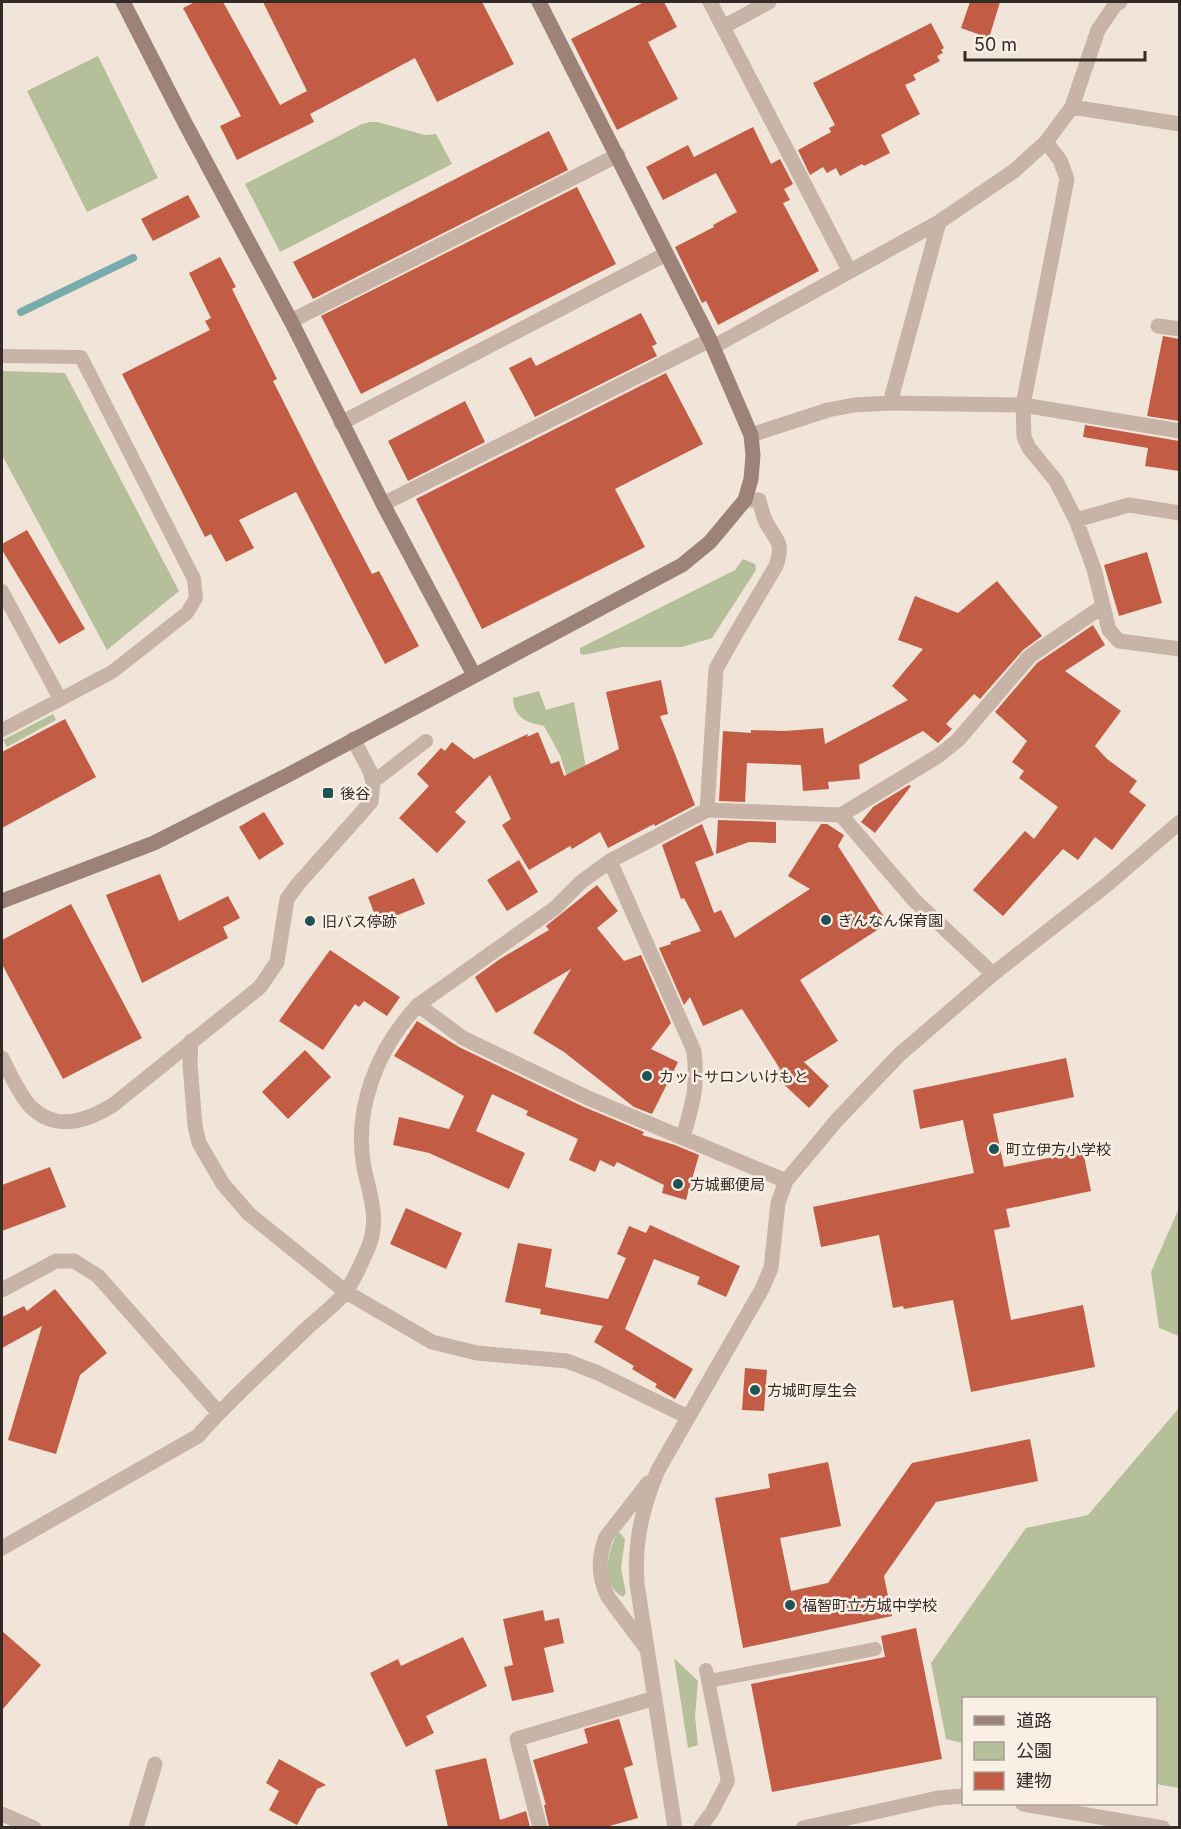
<svg xmlns="http://www.w3.org/2000/svg" width="1181" height="1829" viewBox="0 0 1181 1829" font-family="Inter,'Noto Sans JP',sans-serif">
  <style>
    .green { fill: #b5bf9a }
    .lines { fill: none; stroke-linecap: round; stroke-linejoin: round }
    .stream { stroke: #79adac; stroke-width: 8 }
    .building { fill: #c35c45 }
    .lane { stroke: #c8b4a6; stroke-width: 14 }
    .street { stroke: #c8b4a6; stroke-width: 15 }
    .secondary { stroke: #9c8277; stroke-width: 15 }
    .poi-dot { fill: #1d5455; stroke: #f9efe5; stroke-width: 2 }
    .labels { text-anchor: middle; dominant-baseline: central; stroke-width: 5; stroke-linejoin: round; paint-order: stroke }
    .poi-label { font-size: 15px; fill: #342a27; stroke: #f9efe5; text-anchor: start }
  </style>
  <rect width="100%" height="100%" fill="#f1e4d9"/>
  <path class="green" d="M98 56 158 178 87 212 27 91Z
    M370 122H377L425 135 436 134 452 164 280 252 245 184 362 124Z
    M2 371 65 373 179 591 107 650 2 455Z
    M743 559 755 564 756 570 712 638 682 647H622L583 655 580 653V648L735 570Z
    M539 691 546 710 574 702 588 779 570 786 560 755 544 726C527 722 514 719 513 698Z
    M53 714 56 720 7 747 3 740Z
    M1179 1208V1336L1159 1328 1151 1272Z
    M1179 1408V1788L1156 1784V1698H964L963 1743 946 1739 931 1663 1026 1528 1088 1515Z
    M620 1533 625 1539 621 1568 626 1593 623 1597C600 1585 607 1553 617 1534Z
    M674 1658 698 1681 695 1716 698 1745 688 1748Z"/>
  <g class="lines">
    <path class="stream" d="M21 312 133 258"/>
  </g>
  <path class="building" d="M195 2H223L280 105 307 91 263 2H482L514 64 437 102 415 58 310 114 314 122 237 160 220 126 241 116 183 8Z
    M644 2H664L677 27 648 42 678 99 617 130 571 39Z
    M970 2H1000L989 38 961 28Z
    M931 23 944 48 941 50 943 53 937 56 940 61 913 75 916 80 905 85 920 114 881 135 890 153 864 166 862 164 840 176 836 168 827 173 823 167 810 175 798 150 831 132 829 128 835 125 813 83Z
    M753 127 771 164 780 159 793 184 784 189 790 200 783 203 819 271 718 325 706 301 702 303 675 247 714 227 713 225 737 212 716 173 663 200 646 167 688 145 694 157Z
    M549 131 568 170 313 299 293 262Z
    M577 187 616 264 361 394 321 316Z
    M188 195 200 217 153 241 141 219Z
    M220 257 236 287 232 289 277 379 273 381 326 486 372 574 379 571 419 646 385 664 296 492 239 520 254 548 226 562 211 534 205 537 122 374 210 330 205 321 211 318 189 273Z
    M641 313 657 344 652 346 657 356 535 417 509 368 531 357 536 366Z
    M1163 336 1179 339V421L1147 416Z
    M666 373 703 444 615 489 645 547 482 629 416 499Z
    M465 401 485 442 408 481 388 441Z
    M1085 425 1179 441V471L1145 466 1148 448 1083 437Z
    M27 530 85 629 59 644 2 550V544Z
    M1147 552 1162 603 1119 616 1104 565Z
    M997 581 1042 636 1023 650 980 699 974 694 946 724 952 729 938 743 923 731 859 765 860 779 828 782 829 789 803 791 801 765 747 763 745 802 719 801 723 731 751 733V730L785 731 823 728 825 744 908 700 892 686 923 649 898 640 915 596 958 613Z
    M1093 625 1105 645 1065 671 1121 711 1095 746 1107 759 1137 781 1129 792 1146 805 1112 850 1095 837 1078 860 1063 849 1003 916 973 890 1025 831 1034 839 1058 807 1019 778 1024 771 1012 762 1027 741 995 712 1037 663Z
    M661 680 668 714 660 716 695 805 655 826 654 824 608 848 600 832 572 849 570 846 529 870 502 825 511 819 490 775 455 812 466 822 437 853 399 818 429 786 417 774 441 748 445 751 452 742 474 759 528 734 527 737 538 732 551 764 559 761 564 776 619 749 606 692Z
    M65 719 96 777 2 828V752Z
    M909 785 911 786 875 833 861 822 873 807Z
    M264 812 284 844 259 860 239 827Z
    M718 820 776 822V843L749 842 716 854Z
    M702 824 714 855 695 862 714 913 721 910 735 938 810 889 788 876 821 824H827L844 835 838 846 888 923 800 980 838 1041 804 1062 829 1086 809 1108 774 1075 780 1069 742 1009 703 1026 690 997 684 1005 659 948 671 944 670 942 701 931 684 898 681 899 662 845Z
    M519 860 538 892 507 911 487 880Z
    M160 874 179 921 228 896 240 918 223 927 228 938 142 983 106 895Z
    M414 878 425 904 378 923 368 897Z
    M597 885 618 911 597 928 624 961 641 955 671 1023 651 1049 678 1062 652 1114 634 1107 564 1052 533 1033 571 969 496 1013 475 977 500 959 549 930 546 926Z
    M71 904 142 1038 63 1079 2 964V940Z
    M330 950 400 997 387 1016 364 1001 359 1007 355 1004 323 1050 279 1021Z
    M417 1021 459 1047 584 1107 644 1132 642 1135 675 1145 699 1155 686 1200 662 1193 664 1185 617 1162 614 1167 600 1160 595 1172 569 1160 578 1139 526 1115 528 1111 492 1094 476 1131 525 1153 509 1189 429 1153 393 1145 399 1117 449 1129 464 1096 394 1056Z
    M305 1050 331 1077 288 1119 262 1092Z
    M1066 1058 1074 1097 993 1114 1004 1167 1083 1151 1091 1191 1006 1209 1010 1227 994 1230 1011 1320 1083 1305 1095 1367 971 1392 953 1300 904 1309 903 1306 893 1308 879 1235 821 1247 813 1207 974 1173 963 1120 920 1129 913 1090Z
    M50 1167 66 1207 2 1231V1185Z
    M406 1208 462 1233 446 1269 390 1244Z
    M650 1225 740 1266 726 1297 697 1284 700 1277 654 1259 625 1329 693 1369 675 1399 655 1387 657 1384 632 1369 634 1366 594 1342 603 1326 540 1314 541 1309 505 1302 518 1243 552 1249 545 1287 608 1299 626 1258 617 1254 629 1226 646 1233Z
    M55 1289 107 1353 80 1375 56 1454 8 1440 42 1326 2 1348V1317L24 1306 27 1311Z
    M745 1368 767 1370 764 1411 742 1410Z
    M1030 1439 1038 1481 936 1502 884 1576 892 1616 743 1648 715 1498 770 1488 768 1474 828 1462 841 1526 780 1538 791 1591 828 1583 912 1463Z
    M543 1610 545 1621 559 1618 564 1643 544 1648 554 1692 512 1701 504 1667 513 1665 503 1619Z
    M916 1628 942 1759 772 1792 751 1684 885 1657 881 1636Z
    M2 1631 41 1665 2 1710Z
    M463 1637 487 1686 426 1716 434 1733 406 1747 370 1673 398 1659 401 1666Z
    M619 1719 633 1765 624 1768 638 1818 606 1827H549L544 1805H546L533 1760 588 1743 584 1729Z
    M486 1758 500 1820 526 1811 530 1827H448L435 1770Z
    M279 1759 326 1785 317 1789 297 1825 269 1810 279 1791 266 1783Z"/>
  <g class="lines">
    <path class="lane" d="M2 356 81 357 194 579 196 598 187 613 112 672 2 730
      M2 591 60 699
      M373 782 426 741
      M709 1681 875 1649
      M700 1828 712 1812 728 1781 706 1670"/>
    <path class="street" d="M710 2 849 270
      M723 27 769 2
      M1072 107 1180 124
      M1046 142 1060 160 1067 179 1023 405 1024 437 1029 448 1056 481 1076 520 1094 569 1109 630 1119 641 1180 649
      M291 321 618 155
      M1158 326 1180 329
      M713 347 939 222 1014 171 1046 142 1072 107 1098 30 1115 5 1120 2
      M890 403 939 222
      M341 423 666 254
      M751 435 828 410 854 405 890 403 1023 405 1180 431
      M383 504 710 340
      M1076 520 1129 505 1180 513
      M707 810 716 669 735 635 776 566C784 542 777 542 767 524 763 517 761 507 759 500H745
      M841 815 914 900 993 974
      M610 861 694 1051C698 1088 693 1102 683 1137
      M418 1005 463 1038 588 1098 786 1181
      M191 1041 190 1064 195 1126 199 1143 223 1184 249 1214 346 1292 432 1342 477 1353 567 1361 598 1373 688 1417
      M2 1058C9 1072 20 1096 31 1107 56 1132 87 1121 113 1105L260 987 277 962 287 899 298 884 371 802 373 782 370 771 353 739
      M2 1290 56 1261H74L98 1276 218 1412
      M2 1548 198 1436C231 1398 269 1365 305 1330 318 1318 334 1306 345 1293 354 1281 362 1262 368 1248 380 1221 370 1195 364 1168 353 1108 378 1048 418 1005L555 908 581 882 610 861 707 810 841 815 938 756 958 740 1030 656 1103 606
      M646 1648 608 1597C598 1576 598 1558 606 1537L648 1483
      M1023 1804 1163 1828
      M2 1814 34 1828
      M136 1828 155 1764
      M540 1828 517 1739 655 1698
      M675 1828 637 1584C634 1543 642 1508 658 1470L762 1289 771 1268 778 1203 786 1181 837 1120 899 1055 993 974 1109 883 1180 822
      M803 1828 938 1798 964 1796"/>
    <path class="secondary" d="M123 2 185 123 291 321 383 504 474 675
      M2 901 154 843 288 775 682 565 710 542 745 500 751 479 753 455 751 435 710 340 539 2"/>
  </g>
  <g class="poi-dot">
    <rect x="322" y="787" width="12" height="12" rx="3"/>
    <circle cx="826" cy="920" r="6"/>
    <circle cx="310" cy="921" r="6"/>
    <circle cx="647" cy="1076" r="6"/>
    <circle cx="994" cy="1149" r="6"/>
    <circle cx="678" cy="1184" r="6"/>
    <circle cx="755" cy="1390" r="6"/>
    <circle cx="790" cy="1605" r="6"/>
  </g>
  <g class="labels">
    <g class="poi-label">
      <text x="340" y="793">後谷</text>
      <text x="838" y="920">ぎんなん保育園</text>
      <text x="322" y="921">旧バス停跡</text>
      <text x="659" y="1076">カットサロンいけもと</text>
      <text x="1006" y="1149">町立伊方小学校</text>
      <text x="690" y="1184">方城郵便局</text>
      <text x="767" y="1390">方城町厚生会</text>
      <text x="802" y="1605">福智町立方城中学校</text>
    </g>
  </g>
  <rect width="1181" height="1829" fill="none" stroke="#342a27" stroke-width="6"/>
  <rect x="962" y="1697" width="195" height="108" fill="#f9efe5" stroke="#aaa099" stroke-width="1.5"/>
  <rect x="974" y="1716" width="30" height="9" fill="#9c8277" stroke="#aaa099" stroke-width="1.5"/>
  <text x="1016" y="1727" font-size="18" fill="#342a27">道路</text>
  <rect x="974" y="1742" width="30" height="18" fill="#b5bf9a" stroke="#aaa099" stroke-width="1.5"/>
  <text x="1016" y="1757" font-size="18" fill="#342a27">公園</text>
  <rect x="974" y="1772" width="30" height="18" fill="#c35c45" stroke="#aaa099" stroke-width="1.5"/>
  <text x="1016" y="1787" font-size="18" fill="#342a27">建物</text>
  <path d="M965 51v9h180v-9" fill="none" stroke="#342a27" stroke-width="3"/>
  <text x="974" y="51" font-size="18" fill="#342a27" stroke="#f9efe5" stroke-width="4.5" paint-order="stroke">50 m</text>
</svg>
